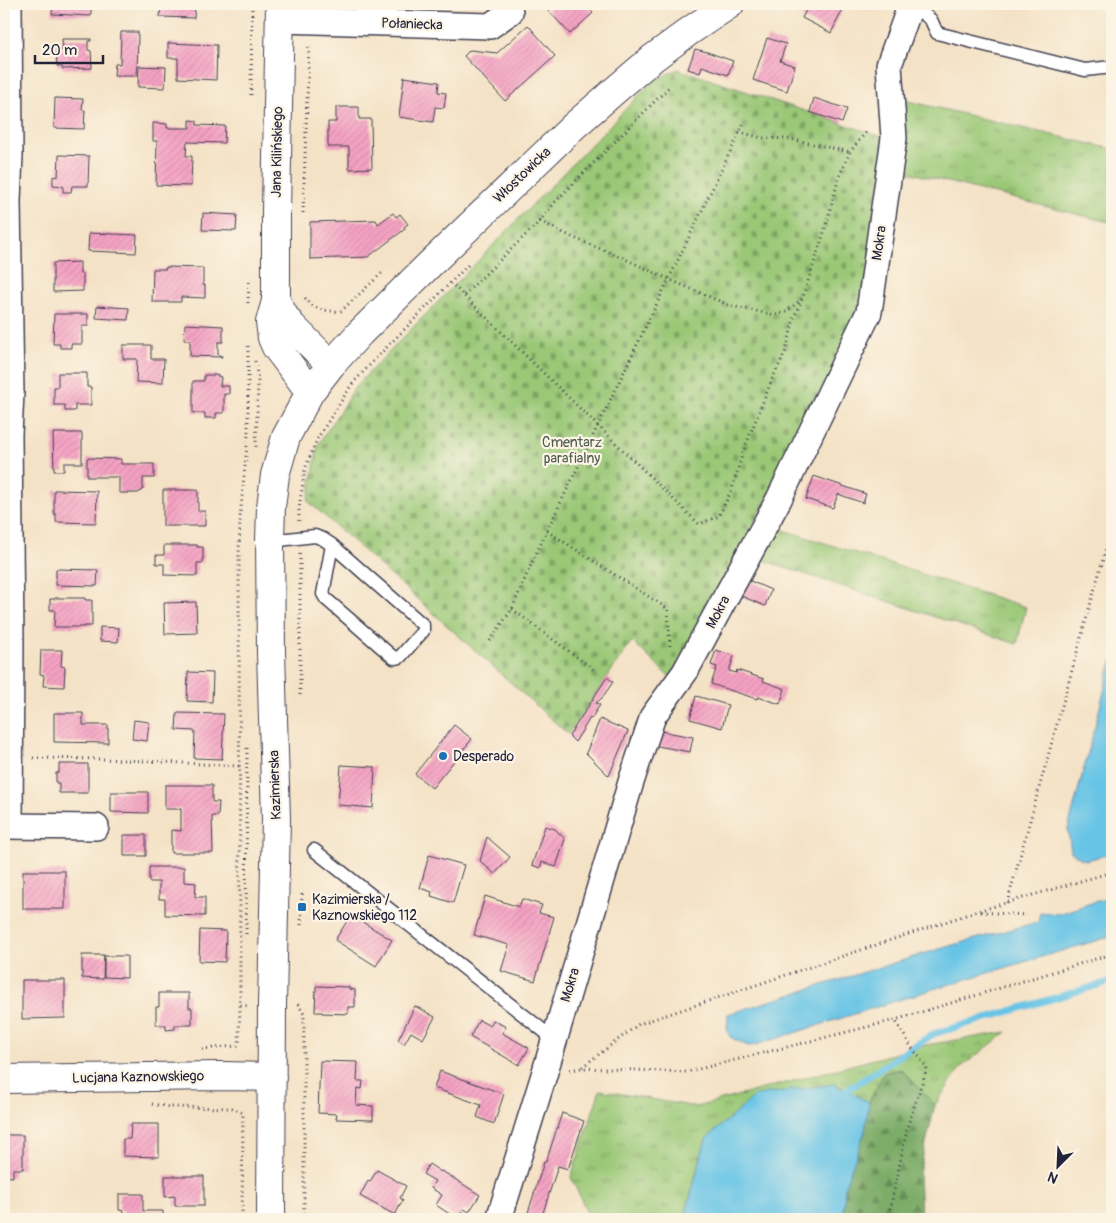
<svg xmlns="http://www.w3.org/2000/svg" width="1116" height="1223" viewBox="0 0 1116 1223" font-family="Pangolin,sans-serif">
  <style>
    .grass { fill: url(#grass-tufts); stroke: #5e7558 }
    .forest { fill: url(#forest-firs); stroke: #4e6751 }
    .cemetery { fill: url(#cemetery-stones); stroke: #5e7558 }
    .water { fill: #68c4e6; stroke: #457390 }
    .lines { fill: none; stroke-linecap: round; stroke-linejoin: round }
    .stream { stroke: #68c4e6; stroke-width: 7 }
    .building { fill: url(#building-hatch) }
    .lane-casing { stroke: #423f50; stroke-width: 15 }
    .street-casing { stroke: #423f50; stroke-width: 28 }
    .secondary-casing { stroke: #423f50; stroke-width: 30 }
    .path { stroke: #423f50; stroke-width: 3; stroke-dasharray: 1 4; stroke-linecap: butt }
    .lane { stroke: #fff; stroke-width: 12 }
    .street { stroke: #fff; stroke-width: 25 }
    .secondary { stroke: #fff; stroke-width: 28 }
    .poi-dot { fill: #1f6fb2; stroke: #fcf5e5; stroke-width: 2 }
    .labels { text-anchor: middle; dominant-baseline: central; stroke-width: 4.5; stroke-linejoin: round; paint-order: stroke }
    .street-label { font-size: 14px; fill: #22223b; stroke: #fcf5e5 }
    .park-label { font-size: 14px; fill: #4c5c50; stroke: #fcf5e5 }
    .poi-label { font-size: 14px; fill: #22223b; stroke: #fcf5e5; text-anchor: start }
  </style>
  <defs>
    <pattern id="grass-tufts" width="24" height="20" patternUnits="userSpaceOnUse" patternTransform="scale(1.25)"><rect width="24" height="20" fill="#9ac876"/><path d="M3 7l-1-3M5 7V3M7 7l1-3M15 17l-1-3M17 17v-4M19 17l1-3" fill="none" stroke="#7da262"/></pattern>
    <pattern id="forest-firs" width="22" height="20" patternUnits="userSpaceOnUse" patternTransform="scale(1.25)"><rect width="22" height="20" fill="#7bac67"/><path d="M5 1l3.5 6h-7zM16 11l3.5 6h-7z" fill="#648c56"/></pattern>
    <pattern id="cemetery-stones" width="16" height="16" patternUnits="userSpaceOnUse" patternTransform="scale(1.25)"><rect width="16" height="16" fill="#9ac876"/><path d="M2 7V4a2 2 0 0 1 4 0v3zM10 15v-3a2 2 0 0 1 4 0v3z" fill="#7da262"/></pattern>
    <pattern id="building-hatch" width="6" height="6" patternUnits="userSpaceOnUse" patternTransform="scale(1.25)"><rect width="6" height="6" fill="#f5a2c3"/><path d="M-1 1l2-2M0 6l6-6M5 7l2-2" fill="none" stroke="#d28ba8"/></pattern>
  </defs>
  <rect width="100%" height="100%" fill="#fcf5e5"/>
  <filter id="ink" filterUnits="userSpaceOnUse"><feTurbulence type="fractalNoise" baseFrequency=".02" numOctaves="2"/><feDisplacementMap in="SourceGraphic" scale="10" xChannelSelector="R" yChannelSelector="G"/><feConvolveMatrix kernelMatrix="1 2 1 2 8 2 1 2 1" color-interpolation-filters="sRGB"/></filter>
  <filter id="wash" filterUnits="userSpaceOnUse"><feTurbulence type="fractalNoise" baseFrequency=".0096" numOctaves="4" result="noise"/><feDisplacementMap in="SourceGraphic" scale="20" xChannelSelector="R" yChannelSelector="G"/><feGaussianBlur stdDeviation="1.12" result="paint"/><feColorMatrix in="noise" values="0 0 0 0 0 0 0 0 0 0 0 0 0 0 0 0 0 1.4 0 .05"/><feComposite in="paint" operator="in"/></filter>
  <g filter="url(#wash)">
    <rect width="100%" height="100%" fill="#f4e2c6"/>
    <path class="grass" d="M904 100 1112 149V211L1108 222 900 170Z
      M771 526 1026 607 1017 644 754 557Z
      M1007 1032 961 1067 935 1105 901 1069 884 1073 869 1102 834 1084 706 1139 684 1219H590L571 1177 600 1090 696 1107 926 1045Z"/>
    <path class="forest" d="M901 1069 935 1105 919 1173 921 1219H843L845 1186 865 1131 869 1102 884 1073Z"/>
    <path class="cemetery" d="M678 69 886 138 863 320 671 677 666 674 632 641 568 734 308 501 318 445 356 386 653 81Z"/>
    <path class="water" d="M1112 661V853L1087 860 1082 859 1071 852 1068 829Z
      M1112 897V936L937 988 756 1045 748 1046 730 1037 727 1028 728 1014 946 947 1038 922 1040 912 1059 914 1094 902Z
      M834 1084 869 1102 865 1131 845 1186 843 1219H684L706 1139 756 1095Z"/>
    <g class="lines">
      <path class="stream" d="M841 1094 933 1034 1112 981"/>
    </g>
    <g id="blocks">
      <path class="building" d="M53 4H97V6H91V16L52 14Z
        M161 4H195L194 18 160 17Z
        M322 4H398V9L323 7Z
        M555 4H585L593 13 570 34 548 10Z
        M809 4H843L845 5 831 33 802 18Z
        M528 25 555 56 505 101 464 56 470 50 497 53Z
        M121 32H138L137 76H114L115 64H120Z
        M767 38 786 44 780 61 795 66 787 91 753 80Z
        M62 39H91V41H88V50L91 51 92 68 62 69V66H57L56 50H63Z
        M168 43 217 45 216 80 178 78V58H168Z
        M695 49 707 52 733 61 728 75 702 66 700 73 688 69Z
        M139 66 166 67 165 88 138 87Z
        M404 77 439 82 438 92 446 93 444 108 435 107 433 122 399 117Z
        M55 98 83 99 82 110H85L84 129 54 128Z
        M814 98 847 109 842 123 810 112Z
        M336 107H359V119H371L372 168 349 169V147H328V122H336Z
        M190 120 197 121V125L225 126 224 143 187 142 186 156H192L191 186 156 185 157 141H153V123L167 124V128H190Z
        M59 155 89 156 88 186H72L71 192H63V186L53 185V176L58 177Z
        M203 213 237 215 236 231 202 230Z
        M393 213 396 217 400 214 408 224 404 227 405 229 368 257 310 259V222L376 220 378 224Z
        M89 233 137 235 136 253 88 251Z
        M80 262V274H83V291L53 292V263Z
        M166 267 203 268V285H205V298L181 297V302H152L153 269H166Z
        M97 306 129 308 128 320 96 318Z
        M54 314H88V326H82V344H71V348H60V344H53Z
        M185 324 223 326V342H218V355L222 356V357L190 356V340H184Z
        M123 345H151V359H164L163 383 136 382 137 359H123Z
        M58 373H87V387H91V405H75V411H65V405H54V387H58Z
        M204 375H215L221 377 220 386H229V394H224V413H216V418H205V413H193V381H204Z
        M53 433H82V463H64V471H54Z
        M87 458 121 459V464H154V478H143V490L138 493H119V477H87Z
        M814 476 866 494 863 503 838 494 833 508 806 499Z
        M54 490 97 491 96 523 56 522V514H54Z
        M163 490H198V511H205V526H163Z
        M164 545H197V547H203V563H197V576L164 575V564H156V555H164Z
        M56 569 98 570 97 586 56 585Z
        M748 580 771 590 765 606 741 596Z
        M55 598H85V600H92V626H84V627H54L55 610H50V599H55Z
        M196 602 197 633 165 634 164 603Z
        M100 627 119 628 118 642 100 641Z
        M41 650H62L61 666 65 667 64 687 43 686 44 675 40 674Z
        M716 650 734 656 729 671 736 673 737 670 764 679 763 681 785 689 780 704 758 697 757 699 711 684 717 667 711 665Z
        M188 672 213 673 212 702 187 701Z
        M607 677 613 682 602 698 596 703 600 705 591 719 590 718 575 742 569 736Z
        M696 696 728 705 722 728 690 719Z
        M54 713H83V725H108V743L54 742Z
        M177 713 224 714 222 759 194 758 195 731 176 730Z
        M600 719 628 731 609 776 586 753Z
        M134 720 149 722 147 741 132 739Z
        M454 725 472 739 432 788 415 774Z
        M655 730 693 737 690 752 652 745Z
        M59 764H88V793H59V783H56V773H59Z
        M341 765 375 767 373 808 338 805Z
        M165 785H212V802H219L218 816H212L213 853H171V830L181 831V809H165Z
        M111 792H148V813L111 812Z
        M545 826 555 829 565 839 556 867 542 862 540 868 532 865Z
        M124 835H146V856H124Z
        M487 837 510 857 495 874 480 861Z
        M429 855 464 865 453 903 431 896 432 892 420 888Z
        M149 867H184V882L196 883 195 897H205V916L165 915V899H159V882H149Z
        M23 871H65V909H23Z
        M485 896 519 907 522 899 542 905 539 913 554 917 535 981 501 971 509 945 474 935Z
        M351 915 392 940 376 966 335 940Z
        M200 930 226 931 225 962 199 961Z
        M82 955H104L103 979 82 978Z
        M104 956H127V978L104 977Z
        M22 980H65V1018L22 1019Z
        M316 986 349 987V989L355 990V1007H348V1014L322 1013V1012H315Z
        M159 993H189V1008H192V1025H175V1029L166 1030V1025H156V1007H159Z
        M415 1006 435 1017 423 1039 411 1032 404 1044 398 1040Z
        M479 1020 490 1026 493 1020 506 1027 502 1033 529 1048 519 1065 470 1037Z
        M320 1061 358 1062 357 1081H363L362 1089 357 1088 356 1105 373 1106V1120L336 1119 337 1114 318 1113Z
        M440 1071 504 1094 494 1124 477 1117 481 1105 434 1088Z
        M562 1113 584 1121 568 1169 558 1166 541 1219H526L544 1162H546Z
        M131 1124H159V1157L123 1156V1139H130Z
        M4 1135H23V1169H13V1177L4 1176Z
        M429 1164 441 1172 442 1171 480 1195 469 1212 464 1209 457 1219 436 1205 442 1195 431 1188 435 1181 423 1174Z
        M377 1170 406 1186 400 1198 403 1200 395 1215 360 1196 368 1181 370 1182Z
        M165 1176H204V1206H175V1196L165 1197Z
        M119 1194H143V1211H163V1219H124V1211L119 1210Z"/>
    </g>
  </g>
  <g filter="url(#ink)">
    <use href="#blocks" fill-opacity="0" stroke="#423f50" stroke-width="1"/>
    <g class="lines">
      <g class="lane-casing">
        <path id="lane" d="M911 4 931 20 937 33 1085 70 1112 67
          M270 541 315 536 323 539 332 545 423 625V631L400 657 394 658 326 599 323 594 332 545
          M314 850 554 1039"/>
      </g>
      <g class="street-casing">
        <path id="street" d="M9 4 10 156 8 201 11 393 9 435 11 640 10 826
          M280 20 490 26 510 12
          M4 826 96 827
          M499 1219 544 1075 631 782 653 716 685 672 779 499 869 312 894 138 889 65 911 4"/>
      </g>
      <g class="secondary-casing">
        <path id="secondary" d="M280 4 276 211V301L270 322 272 338 276 347 310 392
          M276 301 285 317 292 326 331 365
          M4 1079 221 1076 272 1077
          M271 1219 272 1005 276 819 271 652 270 541 271 507 275 475 286 437 310 392 331 365 360 333 430 264 574 126 620 86 653 58 691 30 730 4"/>
      </g>
      <path class="path" d="M251 95 252 4
        M739 132 762 138 790 139 850 152
        M303 213 309 44
        M540 221 574 238 623 258 668 279 731 306 775 315 786 312 802 299
        M454 286 699 524 719 516 732 489 743 452 773 377 786 351 794 318 802 299 823 236 839 177 850 152 866 132
        M464 295 540 221 556 201 670 86
        M305 298C315 311 324 310 340 312L382 273
        M248 303 249 281
        M248 346V435L240 518 239 555 240 1005 249 1006
        M255 361 258 380 256 447
        M299 521V508L305 469 317 439 352 384 381 353 470 263
        M547 531 668 609 670 650
        M300 554V698
        M512 609 594 670
        M490 641 512 609 533 560 745 121
        M33 758 104 759 240 766
        M1007 903 1112 527
        M981 912 1026 915
        M301 925 302 894
        M246 934 247 748
        M298 1004 304 1014V1219
        M202 1049 237 1046 239 1041 240 1005
        M582 1067 639 1024 978 911 1112 872
        M570 1070 582 1068 687 1072 895 1020 1112 954
        M152 1104 170 1107 232 1108 243 1113 242 1219
        M888 1219 908 1125 927 1068 910 1045 895 1020"/>
      <use href="#lane" class="lane"/>
      <use href="#street" class="street"/>
      <use href="#secondary" class="secondary"/>
    </g>
  </g>
  <g class="poi-dot">
    <circle cx="443" cy="756" r="5"/>
    <rect x="297" y="902" width="10" height="10" rx="2.5"/>
  </g>
  <g class="labels">
    <g class="street-label">
      <text transform="translate(412 24) rotate(2)">Połaniecka</text>
      <text transform="translate(277 152) rotate(-89)">Jana Kilińskiego</text>
      <text transform="translate(522 175) rotate(-44)">Włostowicka</text>
      <text transform="translate(879 243) rotate(-82)">Mokra</text>
      <text transform="translate(718 612) rotate(-62)">Mokra</text>
      <text transform="translate(275 785) rotate(-92)">Kazimierska</text>
      <text transform="translate(570 985) rotate(-73)">Mokra</text>
      <text transform="translate(138 1077) rotate(-1)">Lucjana Kaznowskiego</text>
    </g>
    <g class="park-label">
      <text x="572" y="442">Cmentarz<tspan x="572" dy="16">parafialny</tspan></text>
    </g>
    <g class="poi-label">
      <text x="453" y="756">Desperado</text>
      <text x="312" y="899">Kazimierska /<tspan x="312" dy="16">Kaznowskiego 112</tspan></text>
    </g>
  </g>
  <rect width="1116" height="1223" fill="none" stroke="#fcf5e5" stroke-width="20"/>
  <g transform="translate(1058 1166) rotate(204)" stroke="#fcf5e5" stroke-width="4" paint-order="stroke">
  <path d="M0-4L9 19L0 12L-9 19Z" fill="#22223b"/>
  <text y="-8" font-size="14" font-weight="bold" text-anchor="middle" fill="#22223b">N</text>
  </g>
  <path d="M35 55v8h68v-8" fill="none" stroke="#22223b" stroke-width="2.5"/>
  <text x="42" y="55" font-size="15" fill="#22223b" stroke="#fcf5e5" stroke-width="4" paint-order="stroke">20 m</text>
</svg>
